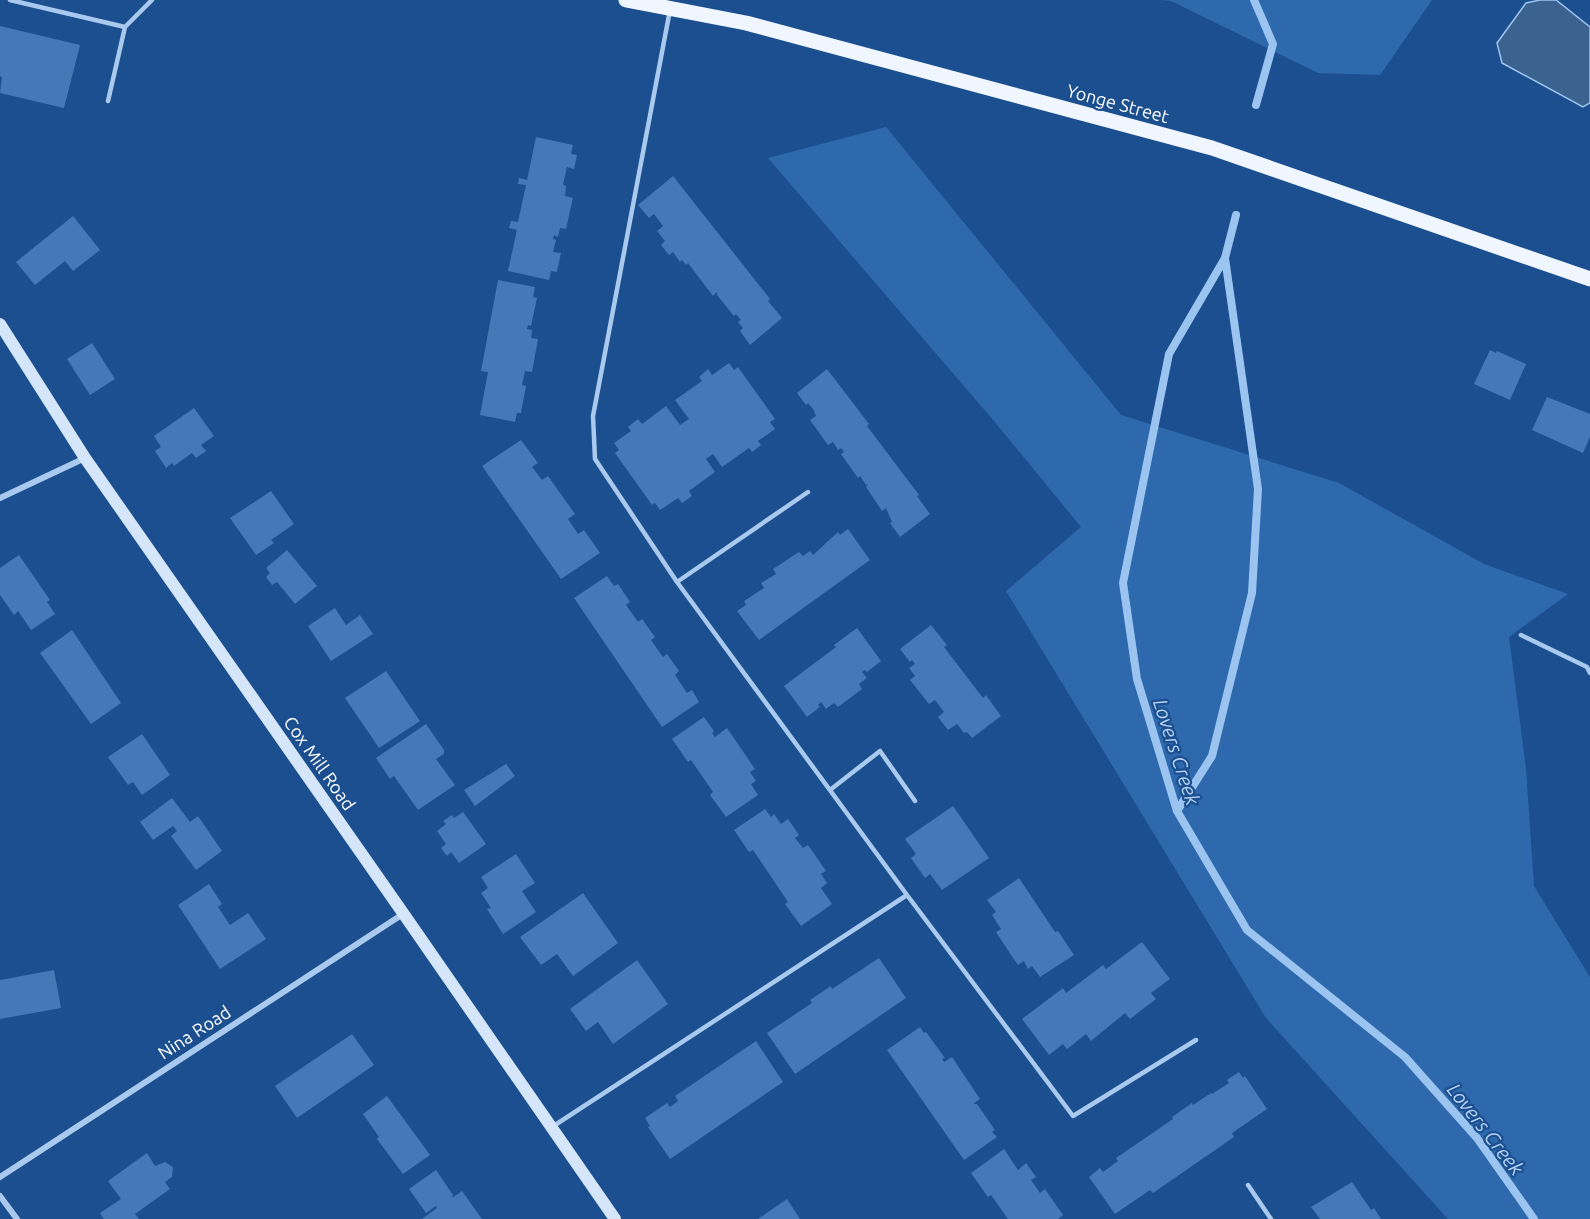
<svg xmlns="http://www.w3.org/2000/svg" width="1590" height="1219" viewBox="0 0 1590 1219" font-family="Ubuntu,sans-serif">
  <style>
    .green { fill: #2e69ad }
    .water { fill: #3c6290; stroke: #9cc4f0; stroke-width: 1.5 }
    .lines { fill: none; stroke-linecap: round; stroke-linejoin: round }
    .stream { stroke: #9cc4f0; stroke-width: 8 }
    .building { fill: #4478b7 }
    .lane { stroke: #a9c9ee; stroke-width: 4.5 }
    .street { stroke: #a9c9ee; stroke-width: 6 }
    .secondary { stroke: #d6e6fa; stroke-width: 12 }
    .primary { stroke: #f0f6ff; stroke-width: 15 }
    .labels { text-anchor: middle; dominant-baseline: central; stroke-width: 4.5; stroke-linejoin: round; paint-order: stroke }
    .street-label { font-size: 18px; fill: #fff; stroke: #1b4f8f }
    .water-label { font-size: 20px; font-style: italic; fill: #b5d3f5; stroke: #1b4f8f }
  </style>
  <rect width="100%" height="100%" fill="#1b4f8f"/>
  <path class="green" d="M1161 0H1432L1380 75 1318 73 1171 1Z
    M886 127 1121 415 1339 483 1484 564 1568 594 1509 637 1526 769 1534 886 1590 977V1219H1448L1266 1018 1006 591 1081 527 994 421 768 158Z"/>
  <path class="water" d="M1540 0H1556L1590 27V103L1583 107 1502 63 1497 43 1526 3Z"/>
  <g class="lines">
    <path class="stream" d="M1254 0 1273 44 1256 105
      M1236 215 1225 258 1169 354 1123 583 1137 679 1177 811 1247 930 1405 1057 1477 1138 1534 1219
      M1177 811 1212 756 1252 593 1258 489 1225 258"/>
  </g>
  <path class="building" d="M0 26 80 45 64 108 0 93 2 77 0 76Z
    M536 137 573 145 571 154 577 155 574 169 567 167 563 185 566 186 565 196 573 198 566 229 560 228 558 237 554 235 553 239 556 240 553 252 561 253 557 272 551 271 549 280 508 271 517 230 509 228 511 221 518 222 526 185 518 184 519 178 527 180Z
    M673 176 770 299 768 301 782 318 750 345 740 331 743 328 738 322 741 320 736 314 734 316 717 295V292L713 296 688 263 686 265 682 260 680 262 673 252 669 255 661 245 665 241 657 231 663 226 654 214 649 218 638 205Z
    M73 216 100 250 73 271 65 261 35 285 16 262Z
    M498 280 535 287 533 297 537 298 531 326 528 325 527 329 532 330 531 338 538 339 532 372 525 371 522 385 526 386 521 413H517L515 422 480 415 488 372 481 371Z
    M92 343 115 379 90 395 67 359Z
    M1490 350 1496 353 1497 351 1526 364 1510 400 1474 384Z
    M729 363 734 370 738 367 775 419 770 422 775 429 758 441 761 445 752 452 749 448 722 467 713 454 706 459 715 472 689 491 692 496 682 503 678 498 660 510 655 503 652 505 615 453 619 450 614 443 631 431 628 427 638 419 642 424 666 406 680 425 689 419 675 400 702 381 699 377 708 369 712 375Z
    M827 369 869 424 867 426 919 495 917 496 930 514 900 537 890 523 892 522 886 508 882 511 866 487 868 484 866 485 860 476 858 478 841 454 844 452 841 448 838 450 833 442 828 445 810 420 816 416 813 409 808 403 806 405 797 393Z
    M1547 397 1590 414V437L1583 453 1532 430Z
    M194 408 214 436 201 445 206 451 196 458 192 453 174 466 172 463 166 468 155 451 161 447 154 436Z
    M521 440 538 463 532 467 542 480 548 476 575 514 568 519 578 534 584 530 600 553 561 579 482 466Z
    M271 491 294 524 271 540 274 543 256 555 230 518Z
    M848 529 870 560 759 640 737 611 746 605 744 601 764 588 761 583 776 574 773 569 799 552 803 556 810 551 813 555 838 532 840 535Z
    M287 550 317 586 295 604 277 582 272 585 266 577 270 573 266 568Z
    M19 555 50 600 47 602 55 614 31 630 18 611 14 615 0 595V568Z
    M607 576 614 586 618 584 630 602 626 605 638 622 642 619 655 637 651 640 663 657 667 654 679 671 675 675 687 693 692 690 699 702 662 727 574 598Z
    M335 608 346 625 360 615 373 634 331 661 308 626Z
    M931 625 947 645 944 647 983 698 986 695 1001 716 972 738 967 732 964 733 957 724 948 730 938 717 944 712 935 700 929 704 910 680 915 676 909 668 915 664 912 660 910 662 900 649Z
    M857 628 881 661 867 672 865 670 862 672 867 678 859 684 862 689 838 707 834 703 826 709 821 702 818 705 820 707 807 717 784 686 836 647 834 645Z
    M72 630 121 703 91 724 40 653Z
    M386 671 420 721 379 748 345 698Z
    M704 717 714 731 712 733 715 737 727 728 755 769 750 772 756 781 751 784 758 795 726 817 710 795 713 792 691 760 688 762 672 739Z
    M426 724 444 750V754L436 759 455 785 418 810 394 776 390 779 376 758Z
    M142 734 170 775 142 795 133 782 128 785 108 757Z
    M506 764 515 776 475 806 464 790Z
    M172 798 190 822 198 816 222 851 196 870 171 836 177 831 173 826 153 840 140 822Z
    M953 806 989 858 942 890 930 874 925 878 911 858 916 854 905 839Z
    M765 809 771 817 774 814 781 824 788 819 799 835 795 838 803 848 808 845 826 871 821 874 827 883 821 888 832 904 801 926 785 904 788 902 753 850 749 852 734 830Z
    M463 812 486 844 459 863 451 852 447 856 441 848 446 844 437 831 446 824 443 821 452 815 454 818Z
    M516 854 535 883 522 891 536 912 503 934 487 909 491 908 481 893 488 888 481 877Z
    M1019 878 1055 932 1058 931 1074 955 1040 977 1032 966 1028 969 1024 961 1018 965 1011 955 996 932 1001 929 992 915 996 912 987 900Z
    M209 884 222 904 218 907 230 925 248 913 266 939 220 969 178 905Z
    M583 893 618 943 573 976 557 954 541 965 520 937Z
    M1142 942 1170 979 1151 993 1156 999 1130 1019 1125 1013 1091 1041 1086 1034 1067 1049 1063 1044 1049 1055 1022 1019 1063 988 1066 993 1103 965 1106 969Z
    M879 958 906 998 795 1074 767 1033 812 1003 810 1000 831 986 832 989Z
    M637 960 668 1004 613 1044 598 1022 586 1031 570 1009Z
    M54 970 61 1008 0 1019V980Z
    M920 1027 924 1033 926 1032 945 1058 942 1059 944 1062 952 1057 980 1099 973 1104H977L995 1130 992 1132 997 1137 964 1160 887 1050Z
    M352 1034 374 1065 297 1118 275 1086Z
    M756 1041 783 1082 670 1159 648 1127 650 1126 645 1118 667 1103 670 1107 678 1101 675 1096Z
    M1239 1072 1243 1078 1245 1076 1267 1109 1232 1133 1234 1137 1153 1193 1150 1190 1115 1214 1089 1177 1100 1168 1103 1172 1118 1161 1116 1158 1173 1119 1172 1117 1192 1103 1193 1105 1211 1093 1212 1094 1229 1083 1227 1080Z
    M387 1096 430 1155 403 1174 377 1139 379 1137 363 1114Z
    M1004 1149 1018 1170 1026 1163 1036 1177 1031 1180 1040 1193 1045 1189 1063 1215 1058 1219H1008L991 1195 988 1197 971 1173Z
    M147 1153 155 1166 165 1162 173 1167 172 1177 165 1182 170 1189 135 1214 139 1219H104L100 1213 121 1199 108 1181Z
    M436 1170 453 1195 452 1198 462 1191 482 1219H422L437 1208 436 1206 426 1213 409 1189Z
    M1352 1182 1371 1210 1374 1208 1381 1219H1320L1311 1207Z
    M787 1199 800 1219H758Z"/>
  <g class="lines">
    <path class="lane" d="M10 0 125 27 152 0
      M670 10 593 416 595 459 677 582 907 895 1073 1116 1196 1040
      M108 101 125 27
      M677 582 808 492
      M1521 635 1587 667 1590 673
      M830 790 880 751 915 801
      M552 1127 907 895
      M1248 1185 1271 1219"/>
    <path class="street" d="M0 498 85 458
      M0 1177 403 914
      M0 1196 17 1219"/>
    <path class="secondary" d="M0 324 85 458 403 913 615 1219"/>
    <path class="primary" d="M626 0 746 23 1212 148 1590 279"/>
  </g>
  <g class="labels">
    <g class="street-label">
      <text transform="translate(1118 103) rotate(15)">Yonge Street</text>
      <text transform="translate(320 763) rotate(55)">Cox Mill Road</text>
      <text transform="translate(194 1032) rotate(-33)">Nina Road</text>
    </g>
    <g class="water-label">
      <text transform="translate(1177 752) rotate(72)">Lovers Creek</text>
      <text transform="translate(1486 1129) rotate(52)">Lovers Creek</text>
    </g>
  </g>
</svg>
